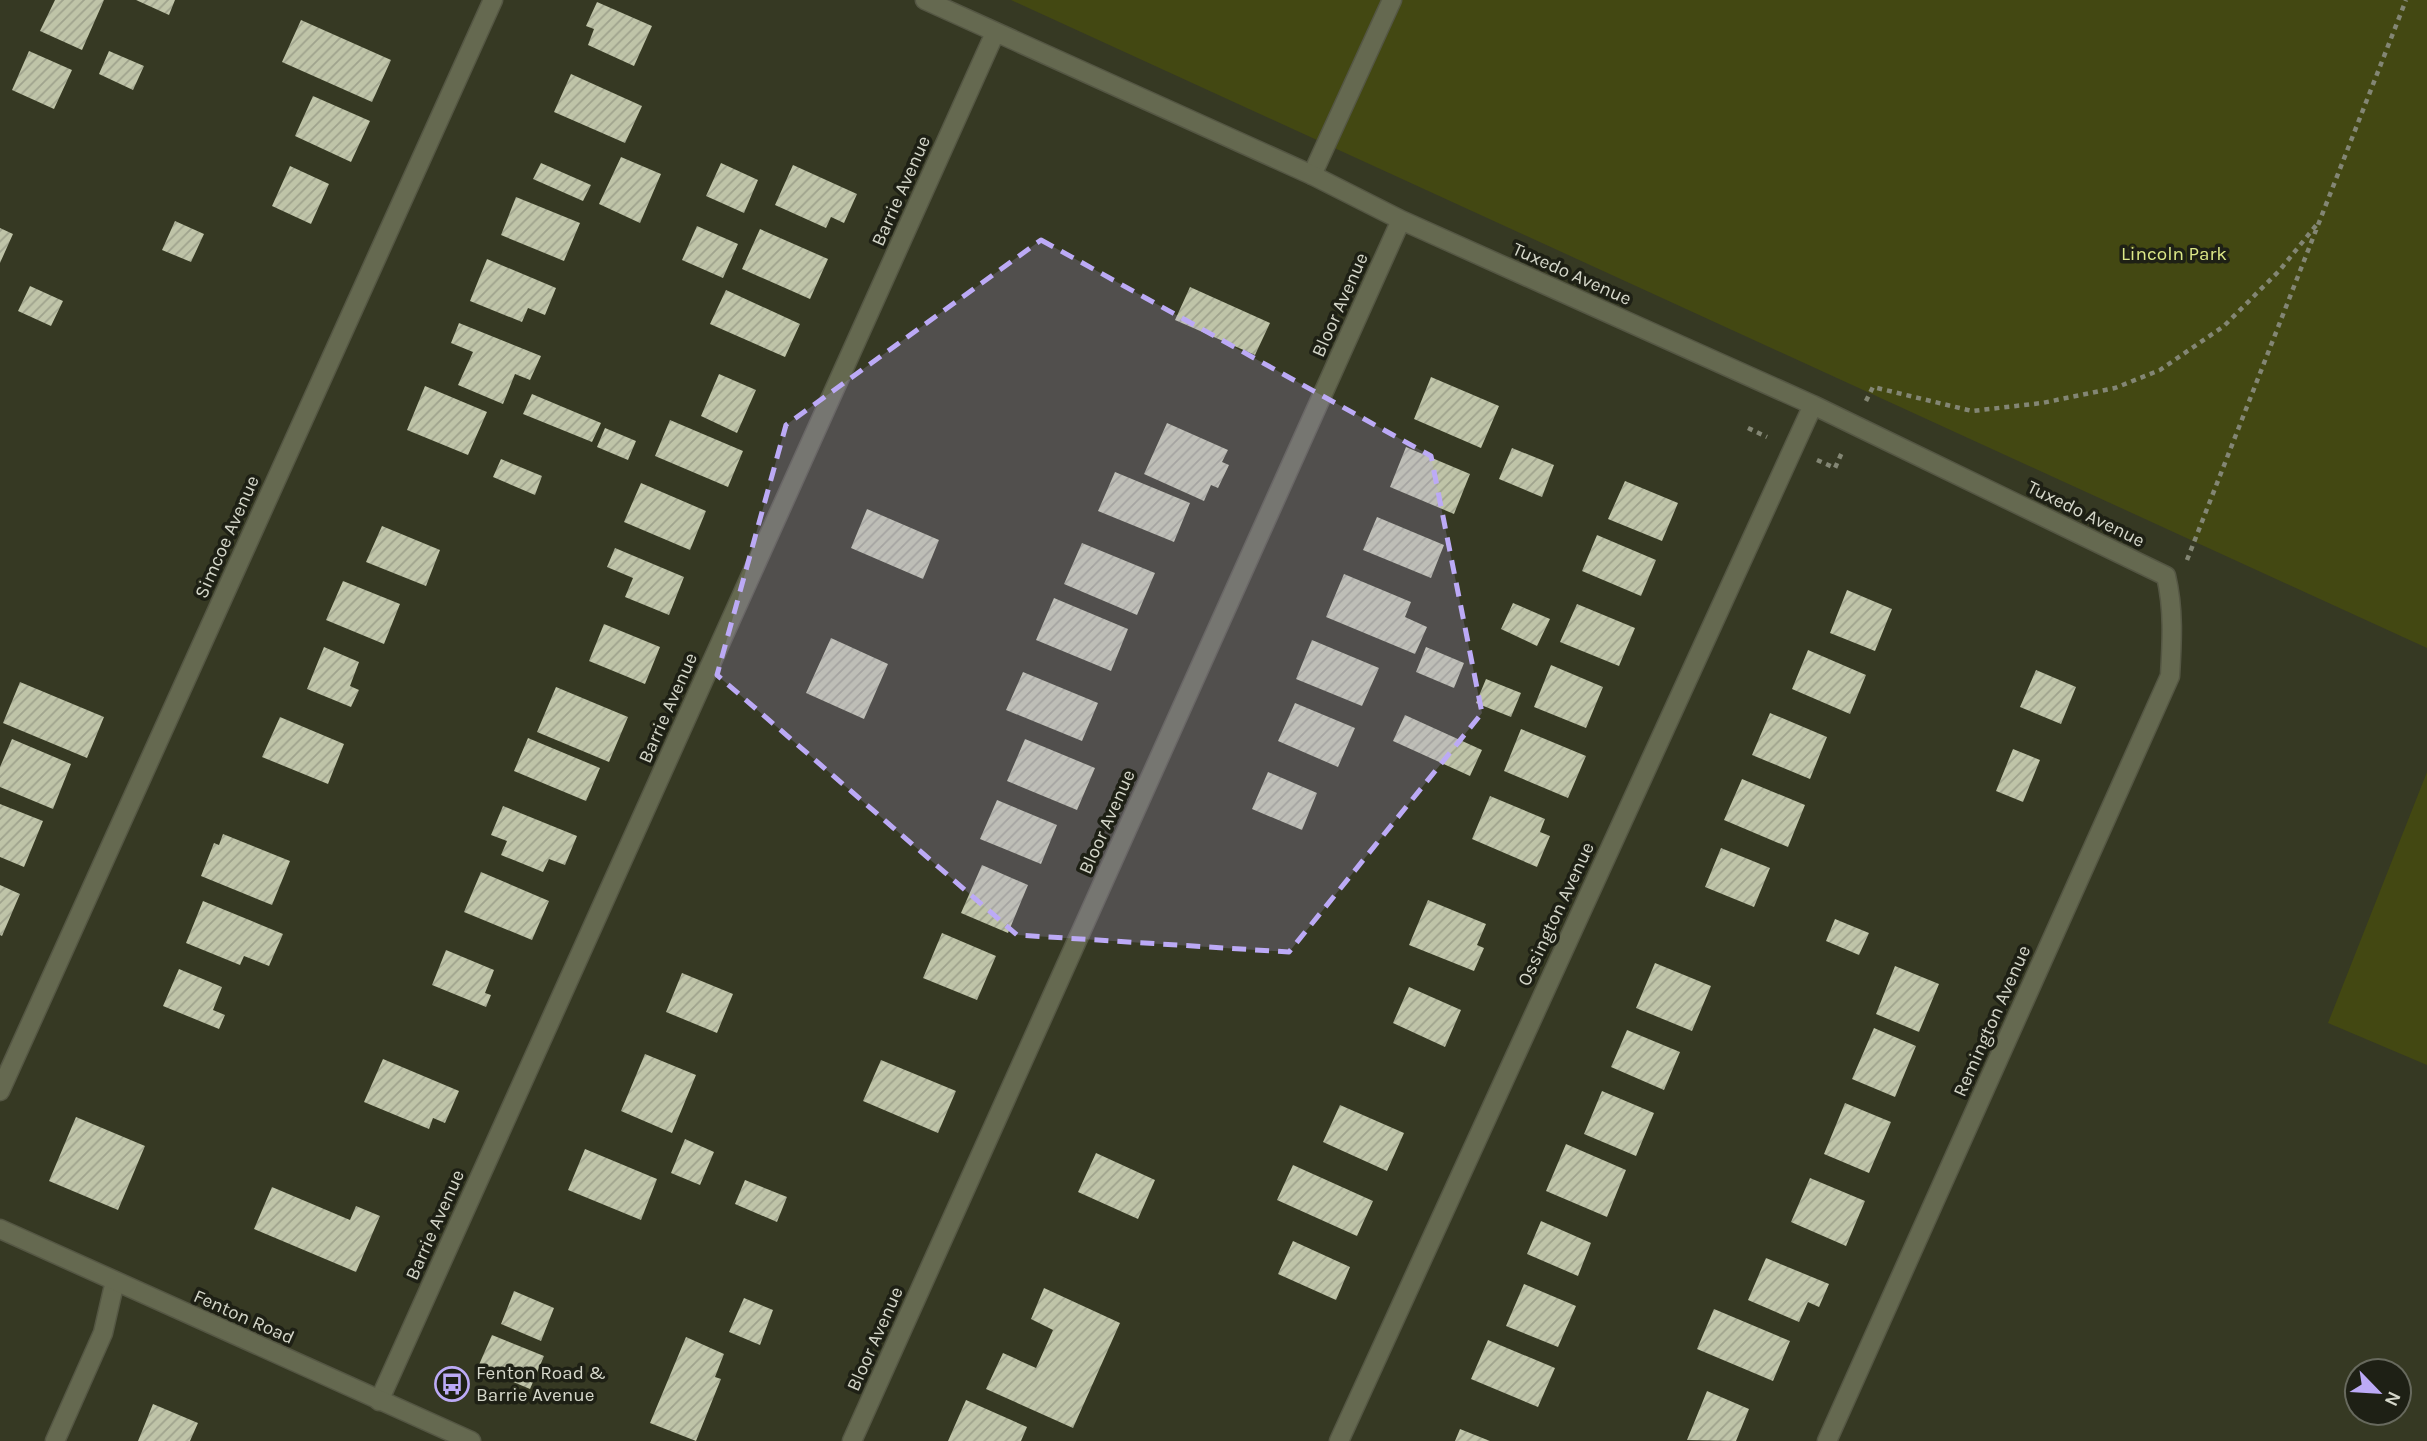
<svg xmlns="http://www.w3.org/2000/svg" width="2427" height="1441" viewBox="0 0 2427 1441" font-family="Karla,sans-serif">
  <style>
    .green { fill: #434812 }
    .building { fill: url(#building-hatch) }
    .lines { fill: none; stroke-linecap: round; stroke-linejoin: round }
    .service-casing { stroke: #555744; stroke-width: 21 }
    .minor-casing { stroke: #555744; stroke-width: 21 }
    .tertiary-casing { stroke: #555744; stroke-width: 21 }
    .path { stroke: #838674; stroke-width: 4.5; stroke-dasharray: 5 5; stroke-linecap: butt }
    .service { stroke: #656950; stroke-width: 18 }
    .minor { stroke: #656950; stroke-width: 18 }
    .tertiary { stroke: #656950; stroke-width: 18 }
    .marked { fill: #bcaaf6; fill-opacity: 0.2; stroke: #bcaaf6; stroke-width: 5; stroke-dasharray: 14 9; stroke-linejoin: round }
    .labels { text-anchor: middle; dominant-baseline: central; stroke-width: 7; stroke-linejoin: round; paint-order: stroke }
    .street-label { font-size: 19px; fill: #d5d7ca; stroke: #1e2015 }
    .park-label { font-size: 19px; fill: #dce887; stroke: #1e2015 }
    .poi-label { font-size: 19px; fill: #d5d7ca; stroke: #1e2015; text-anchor: start }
  </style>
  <defs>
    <pattern id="building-hatch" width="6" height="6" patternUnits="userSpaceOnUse" patternTransform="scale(1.75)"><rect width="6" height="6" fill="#bfc4a8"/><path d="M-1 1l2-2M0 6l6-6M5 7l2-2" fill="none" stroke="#9fa38d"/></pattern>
  </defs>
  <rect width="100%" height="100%" fill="#363923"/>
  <path class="green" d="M1011 0H2427V648Z
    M2427 772V1065L2328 1023Z"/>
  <path class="building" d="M55 0H104L82 50 40 31Z
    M136 0H175L169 15Z
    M597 2 652 26 634 66 588 45 594 29 586 26Z
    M301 20 391 60 372 102 282 62Z
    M29 51 72 70 54 109 12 90Z
    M109 51 144 66 133 90 99 74Z
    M571 74 642 106 625 143 554 112Z
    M313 96 370 121 351 162 295 136Z
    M621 157 661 174 640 223 599 204Z
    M541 163 591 185 583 201 533 179Z
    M721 163 758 180 744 213 706 196Z
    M793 165 857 194 844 223 831 217 826 228 775 205Z
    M290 166 329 184 311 224 272 206Z
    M516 197 580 223 564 261 501 235Z
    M175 221 204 234 191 262 162 250Z
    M697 226 738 244 723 278 682 260Z
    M0 228 13 234 0 263Z
    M760 229 828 259 810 299 742 269Z
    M487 259 556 288 545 315 528 308 522 322 470 301Z
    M30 286 63 301 51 326 18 311Z
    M1190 287 1270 323 1255 355 1175 320Z
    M726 290 800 324 785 357 710 324Z
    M459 323 541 356 530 380 515 374 503 404 458 385 473 352 451 343Z
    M719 374 756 390 737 433 701 416Z
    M1431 377 1499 406 1481 448 1414 419Z
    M425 386 487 412 468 455 407 430Z
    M532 394 601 423 592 442 523 414Z
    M670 420 743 451 728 487 655 456Z
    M1167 423 1228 450 1222 462 1229 465 1218 488 1211 485 1204 501 1144 474Z
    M605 428 636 441 628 460 597 447Z
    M1406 447 1470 474 1454 514 1390 487Z
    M1512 448 1554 465 1542 497 1499 479Z
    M501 459 542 476 535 495 493 477Z
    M1115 472 1190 503 1174 542 1098 511Z
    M1625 481 1678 503 1662 541 1608 519Z
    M641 483 706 511 690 550 624 522Z
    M867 509 939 540 923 579 851 548Z
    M1377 517 1444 545 1431 578 1363 550Z
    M382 526 440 550 426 586 366 562Z
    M1597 535 1656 560 1641 596 1582 571Z
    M1082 543 1155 573 1137 615 1064 584Z
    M615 548 684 577 669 615 625 597 633 578 607 567Z
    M1344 574 1411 602 1405 617 1427 627 1415 654 1326 617Z
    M343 581 400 604 384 644 326 620Z
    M1847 590 1892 609 1875 651 1830 633Z
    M1054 598 1128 629 1111 671 1036 640Z
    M1513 603 1550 619 1537 646 1501 629Z
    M1577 604 1635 628 1619 666 1560 642Z
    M604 624 660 647 645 684 589 661Z
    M831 638 888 664 864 719 806 693Z
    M1312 640 1379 668 1362 706 1296 679Z
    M324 647 359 662 350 686 359 690 351 707 307 689Z
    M1426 647 1464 663 1454 688 1416 672Z
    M1808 650 1866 675 1850 714 1792 689Z
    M1551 665 1603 687 1586 728 1534 707Z
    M2036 670 2076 687 2061 724 2020 707Z
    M1023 672 1098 703 1082 741 1006 710Z
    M1486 679 1521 693 1511 717 1476 703Z
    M20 682 104 717 87 758 3 723Z
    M556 687 628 717 609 762 537 732Z
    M1295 703 1355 728 1338 767 1278 741Z
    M1770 713 1827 737 1810 779 1752 755Z
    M1405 715 1482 750 1470 776 1393 741Z
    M280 717 344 744 328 784 262 757Z
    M1521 729 1586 756 1568 798 1504 771Z
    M528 738 600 768 586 801 514 771Z
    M12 739 71 764 53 809 0 787V767Z
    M1025 739 1095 768 1077 810 1007 781Z
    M2013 749 2040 760 2023 802 1996 791Z
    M1268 772 1317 793 1302 830 1252 809Z
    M1742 779 1805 805 1788 847 1724 820Z
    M1490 796 1545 819 1540 832 1550 836 1537 867 1472 839Z
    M997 800 1057 825 1041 864 980 839Z
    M0 804 43 821 24 867 0 857Z
    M503 806 577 836 565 865 549 859 543 872 501 855 507 841 491 835Z
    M223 834 290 861 272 905 201 876 214 843 219 845Z
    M1721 848 1770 868 1754 907 1705 887Z
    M982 865 1028 885 1008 933 961 913Z
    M481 872 549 901 532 940 464 912Z
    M0 885 20 894 2 936 0 935Z
    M1428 900 1486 924 1477 945 1484 948 1474 971 1409 945Z
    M203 901 283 934 269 966 244 956 240 965 186 943Z
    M1835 919 1869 933 1859 955 1826 941Z
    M942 933 996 956 977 1000 923 978Z
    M446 950 494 970 485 993 491 995 486 1007 432 985Z
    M1655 963 1711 986 1692 1031 1636 1008Z
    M1895 966 1939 984 1919 1032 1876 1014Z
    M179 969 222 987 213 1010 225 1015 219 1029 163 1006Z
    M682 973 733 994 717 1033 666 1012Z
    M1409 987 1461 1010 1445 1047 1393 1023Z
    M1874 1028 1916 1046 1895 1097 1852 1079Z
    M1627 1030 1680 1052 1664 1090 1611 1067Z
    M645 1054 696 1075 672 1133 621 1111Z
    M383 1059 459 1091 445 1123 433 1118 429 1129 364 1102Z
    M881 1060 956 1091 938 1133 863 1101Z
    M1602 1091 1654 1113 1636 1156 1584 1134Z
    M1845 1103 1891 1122 1869 1173 1824 1154Z
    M1340 1105 1404 1133 1387 1171 1323 1142Z
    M76 1117 145 1146 118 1210 49 1181Z
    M685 1139 714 1152 700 1185 671 1173Z
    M1566 1144 1626 1170 1607 1217 1546 1191Z
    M585 1149 657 1179 641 1220 568 1190Z
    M1096 1153 1155 1180 1138 1219 1078 1192Z
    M1293 1165 1373 1201 1357 1236 1277 1200Z
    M1810 1178 1865 1201 1846 1246 1791 1222Z
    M745 1180 787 1197 777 1222 735 1204Z
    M272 1187 350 1220 356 1206 380 1216 356 1272 254 1229Z
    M1541 1221 1591 1243 1578 1276 1527 1254Z
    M1293 1241 1350 1267 1336 1300 1278 1274Z
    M1766 1258 1829 1284 1819 1307 1808 1302 1799 1322 1748 1300Z
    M1524 1284 1576 1306 1558 1347 1506 1326Z
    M1044 1288 1120 1323 1073 1428 986 1389 1003 1353 1036 1368 1053 1330 1031 1319Z
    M514 1291 554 1308 541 1341 501 1324Z
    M744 1298 773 1310 760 1345 729 1332Z
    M1714 1309 1790 1341 1773 1381 1697 1349Z
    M492 1335 544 1356 530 1389 478 1367Z
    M686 1337 724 1354 715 1377 721 1379 696 1441 650 1423Z
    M1488 1340 1555 1368 1538 1407 1471 1379Z
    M1707 1391 1749 1409 1736 1441 1687 1440Z
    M966 1400 1027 1427 1021 1441H948Z
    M153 1404 198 1423 190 1441H138Z
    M1460 1429 1490 1441H1455Z"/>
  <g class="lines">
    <g class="service-casing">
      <path id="service" d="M1312 175 1392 0"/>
    </g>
    <g class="minor-casing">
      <path id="minor" d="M925 0 1312 175 1401 220 1813 405 2166 576C2174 609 2172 642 2170 676L1827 1441
        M0 1091 493 0
        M379 1401 995 33
        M55 1441 103 1333 115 1281
        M852 1441 1401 220
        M1339 1441 1813 405"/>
    </g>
    <g class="tertiary-casing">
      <path id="tertiary" d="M0 1229 471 1441"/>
    </g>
    <path class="path" d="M1866 401 1873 387 1972 411 2042 403 2115 388 2160 370 2224 326 2279 271 2318 223
      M1748 428 1767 437
      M1817 460 1835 468 1843 450
      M2187 560 2406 0"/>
    <use href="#service" class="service"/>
    <use href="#minor" class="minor"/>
    <use href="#tertiary" class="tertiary"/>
  </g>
  <path class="marked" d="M1041 240 1431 456 1482 713 1289 952 1017 935 717 675 786 425Z"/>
  <defs>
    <g id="bus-ring" transform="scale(1.75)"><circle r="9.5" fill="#1e2015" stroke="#bcaaf6" stroke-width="1.5"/><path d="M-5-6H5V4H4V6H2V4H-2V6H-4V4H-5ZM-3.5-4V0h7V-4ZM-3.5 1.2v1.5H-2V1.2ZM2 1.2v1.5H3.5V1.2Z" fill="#bcaaf6"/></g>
  </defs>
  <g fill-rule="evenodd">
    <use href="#bus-ring" x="452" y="1384"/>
  </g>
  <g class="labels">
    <g class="street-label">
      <text transform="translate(901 191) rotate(-66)">Barrie Avenue</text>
      <text transform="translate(1572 274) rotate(24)">Tuxedo Avenue</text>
      <text transform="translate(1340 305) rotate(-66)">Bloor Avenue</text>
      <text transform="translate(2086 514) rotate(26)">Tuxedo Avenue</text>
      <text transform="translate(227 537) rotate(-66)">Simcoe Avenue</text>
      <text transform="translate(668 708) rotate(-66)">Barrie Avenue</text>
      <text transform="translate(1107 822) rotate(-66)">Bloor Avenue</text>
      <text transform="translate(1556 914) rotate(-65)">Ossington Avenue</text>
      <text transform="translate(1992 1021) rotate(-66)">Remington Avenue</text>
      <text transform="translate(435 1225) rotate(-66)">Barrie Avenue</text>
      <text transform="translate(244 1317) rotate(24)">Fenton Road</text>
      <text transform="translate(875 1339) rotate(-66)">Bloor Avenue</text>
    </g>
    <g class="park-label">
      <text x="2174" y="254">Lincoln Park</text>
    </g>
    <g class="poi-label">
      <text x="476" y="1373">Fenton Road &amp;<tspan x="476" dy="22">Barrie Avenue</tspan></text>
    </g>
  </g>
  <g transform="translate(2378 1392) rotate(115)"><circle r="33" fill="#1e2015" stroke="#67695d" stroke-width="2"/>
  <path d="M0-5L12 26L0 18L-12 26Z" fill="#bcaaf6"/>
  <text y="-10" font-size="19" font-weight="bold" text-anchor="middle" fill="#d5d7ca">N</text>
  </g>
</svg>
